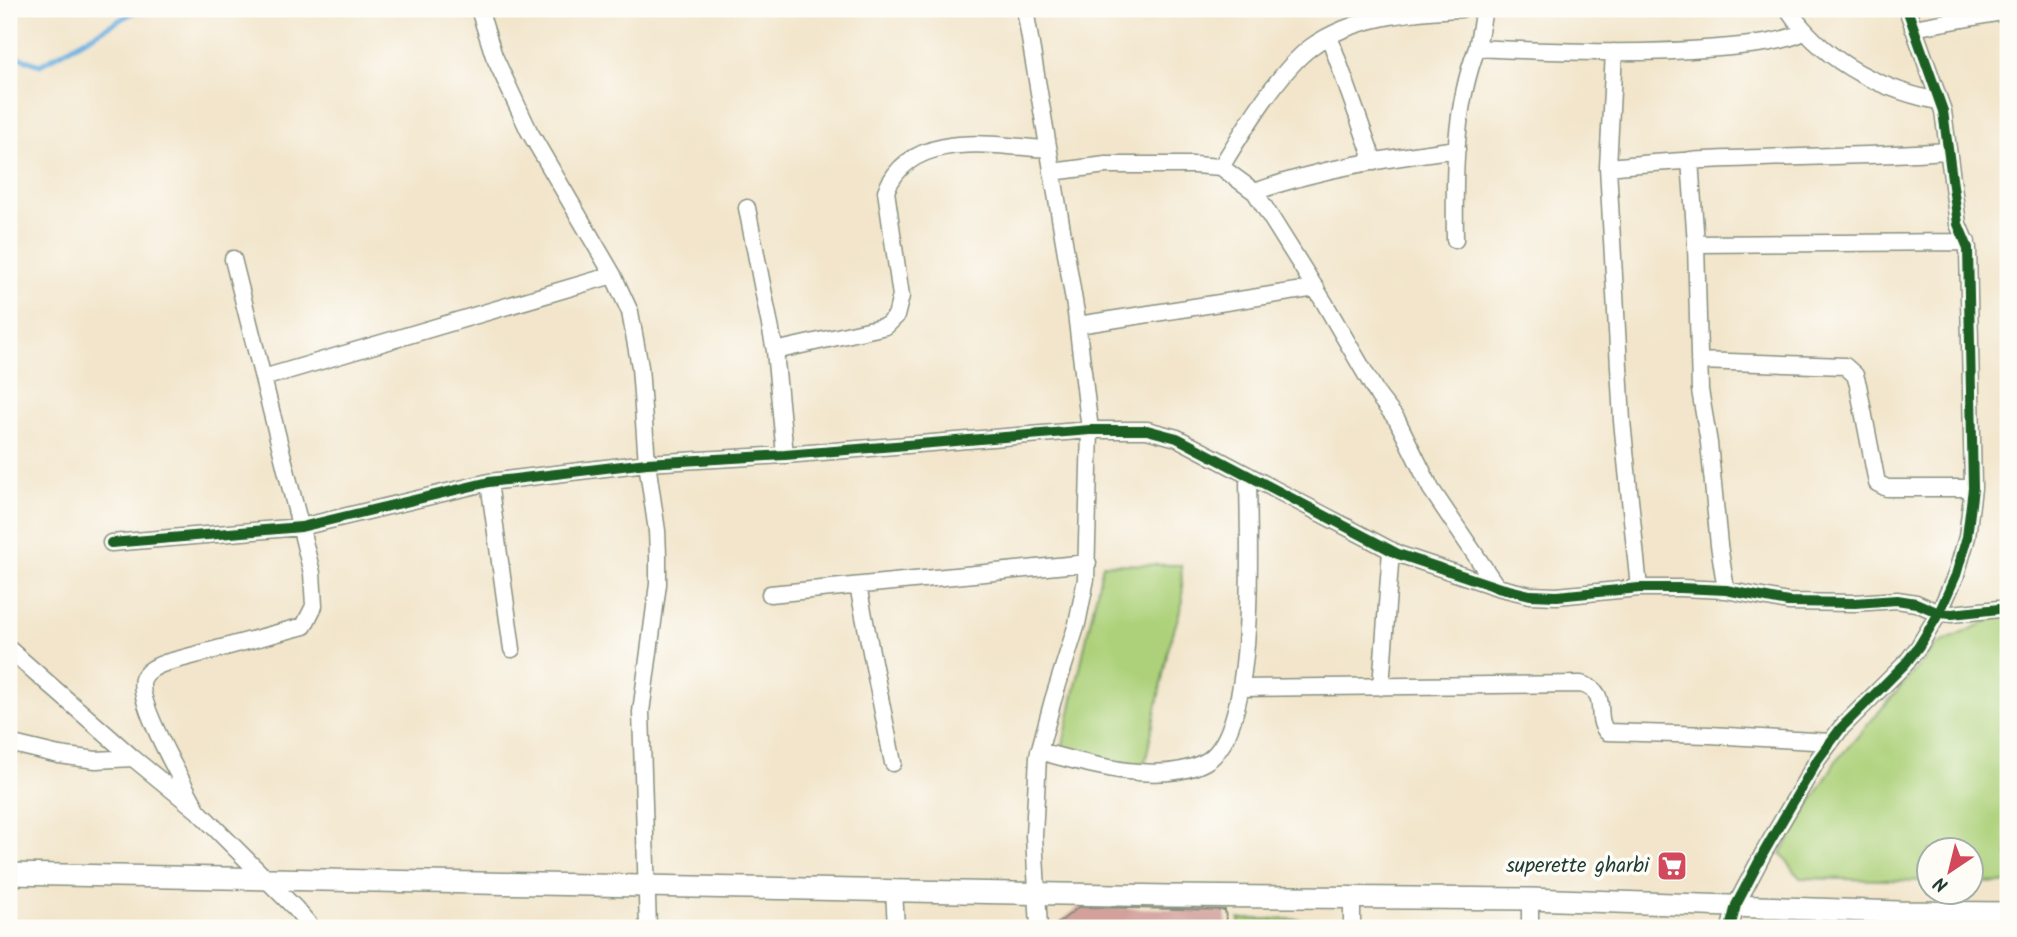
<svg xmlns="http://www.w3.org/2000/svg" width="2017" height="937" viewBox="0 0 2017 937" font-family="Kalam,sans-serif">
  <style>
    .green { fill: #add17a; stroke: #668757; stroke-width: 2 }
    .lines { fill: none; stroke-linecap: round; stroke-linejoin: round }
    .stream { stroke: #68afdf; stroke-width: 5 }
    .building { fill: #d3a09c }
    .minor-casing { stroke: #889180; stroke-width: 19 }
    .secondary-casing { stroke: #889180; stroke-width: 24 }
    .minor { stroke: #fff; stroke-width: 16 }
    .secondary { stroke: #fff; stroke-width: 21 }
    .cycleway-casing { stroke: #fdfcf7; stroke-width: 15 }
    .cycleway { stroke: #1b5e20; stroke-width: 10 }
    .labels { text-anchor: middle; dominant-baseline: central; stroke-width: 7; stroke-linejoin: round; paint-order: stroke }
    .poi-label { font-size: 21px; fill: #1f3d34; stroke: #fdfcf7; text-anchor: end }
  </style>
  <rect width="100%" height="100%" fill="#fdfcf7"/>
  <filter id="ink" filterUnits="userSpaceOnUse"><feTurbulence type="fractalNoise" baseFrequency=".0143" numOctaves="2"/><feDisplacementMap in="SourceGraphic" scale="14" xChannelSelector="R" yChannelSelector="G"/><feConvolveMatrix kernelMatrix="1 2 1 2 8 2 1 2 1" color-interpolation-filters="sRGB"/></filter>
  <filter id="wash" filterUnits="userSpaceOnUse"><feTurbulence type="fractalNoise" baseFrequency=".00686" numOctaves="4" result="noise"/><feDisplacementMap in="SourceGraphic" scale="28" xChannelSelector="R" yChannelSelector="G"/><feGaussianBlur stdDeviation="1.57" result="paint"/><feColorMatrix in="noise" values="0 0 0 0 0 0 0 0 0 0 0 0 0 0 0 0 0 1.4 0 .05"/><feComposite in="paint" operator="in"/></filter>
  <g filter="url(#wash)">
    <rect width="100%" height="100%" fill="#f2e5cb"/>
    <path class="green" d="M1103 564 1181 565 1183 601 1168 650 1145 764 1096 761 1062 749Z
      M2008 612V883L1972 882V850H1930L1929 881 1800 878 1781 853 1836 761 1938 644Z
      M1239 919 1346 920V928H1239Z"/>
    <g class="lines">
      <path class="stream" d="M9 54 40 65 139 9"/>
    </g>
    <g id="blocks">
      <path class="building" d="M1079 907 1225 910 1227 928H1052Z"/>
    </g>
  </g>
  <g filter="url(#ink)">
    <use href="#blocks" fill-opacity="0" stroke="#889180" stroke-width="2"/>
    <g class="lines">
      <g class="minor-casing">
        <path id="minor" d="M479 9 494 56 529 131 613 275 630 312 640 367 647 463 657 531 658 555V584L641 712 648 928
          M1025 9 1076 313 1090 430 1086 579 1077 624 1053 700 1038 756 1034 836 1039 928
          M1484 9 1477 48C1557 52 1639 55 1719 48 1748 45 1778 44 1804 32
          M1788 9C1823 61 1877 88 1937 101
          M1913 28 2008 11
          M1329 36 1374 162
          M1614 52 1608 167 1622 421 1639 588
          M1690 160 1696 244 1967 242
          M1221 167C1243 131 1278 72 1311 47 1352 17 1412 11 1461 9
          M1608 167C1721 155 1835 159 1948 151
          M1052 172 1106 165H1194L1221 167 1255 192C1319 168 1390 158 1457 149
          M1255 192 1324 302 1379 397 1397 420 1431 489 1497 587
          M747 208 775 351 785 455
          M1455 240C1454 176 1454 108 1477 48
          M1696 244 1700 390 1709 443 1719 545 1726 590
          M1078 325 1316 288
          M775 351 886 326 896 316 901 296 886 191C911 128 995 146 1048 149
          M1699 361 1845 366 1855 375 1858 385 1877 483 1887 488H1973
          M263 378 613 275
          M489 482 512 649
          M111 543 301 527 489 482 647 463 785 455 1090 430H1147L1177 438 1398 554 1497 587 1530 595 1557 596 1639 588H1680L1726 590 1788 602 1855 603 1897 600 1916 603 1939 613 1952 614 2008 608
          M858 586 893 763
          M770 594 1088 563
          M9 649 133 758 198 811 295 908 312 928
          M1381 687 1391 550
          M1241 688 1581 684C1612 693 1592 715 1607 732L1710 735 1831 742
          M9 743 59 755 96 760 133 758
          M1039 751C1086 764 1160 786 1205 762 1260 733 1248 532 1248 475
          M198 811C186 788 135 701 143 679 147 670 156 666 165 663L304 626 314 606 312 573 233 259
          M894 890 896 928
          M1352 897V928
          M1530 899V928
          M1730 928 1736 905 1764 852 1818 759 1841 728 1906 663 1919 646 1939 613 1956 575 1967 537 1973 488 1968 248 1958 224 1943 111 1907 9"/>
      </g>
      <g class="secondary-casing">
        <path id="secondary" d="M9 874 1170 896 1530 899 1899 912 2008 913"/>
      </g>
      <use href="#minor" class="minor"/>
      <use href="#secondary" class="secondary"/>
      <g class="cycleway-casing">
        <path id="cycleway" d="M111 543 301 527 489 482 647 463 785 455 1090 430H1147L1177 438 1398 554 1497 587 1530 595 1557 596 1639 588H1680L1726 590 1788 602 1855 603 1897 600 1916 603 1939 613 1952 614 2008 608
          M1730 928 1736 905 1764 852 1818 759 1841 728 1906 663 1919 646 1939 613 1956 575 1967 537 1973 488 1968 248 1958 224 1943 111 1907 9"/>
      </g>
      <use href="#cycleway" class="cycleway"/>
    </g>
  </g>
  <defs>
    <g id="supermarket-square" transform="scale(1.575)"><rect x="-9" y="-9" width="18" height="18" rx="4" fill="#d1495b" stroke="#fdfcf7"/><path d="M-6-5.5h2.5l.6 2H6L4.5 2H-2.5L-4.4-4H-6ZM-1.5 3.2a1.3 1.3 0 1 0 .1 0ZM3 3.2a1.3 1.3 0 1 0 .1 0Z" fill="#fff"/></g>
  </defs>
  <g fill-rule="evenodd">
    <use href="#supermarket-square" x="1672" y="866"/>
  </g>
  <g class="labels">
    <g class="poi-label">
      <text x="1649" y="866">superette gharbi</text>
    </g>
  </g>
  <rect width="2017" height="937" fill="none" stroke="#fdfcf7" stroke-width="35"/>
  <g transform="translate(1950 871) rotate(215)"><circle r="33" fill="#fdfcf7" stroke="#a4b0a9" stroke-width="2"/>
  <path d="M0-5L12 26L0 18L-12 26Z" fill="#d1495b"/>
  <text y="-10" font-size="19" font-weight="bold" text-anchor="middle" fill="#1f3d34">N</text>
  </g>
</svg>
